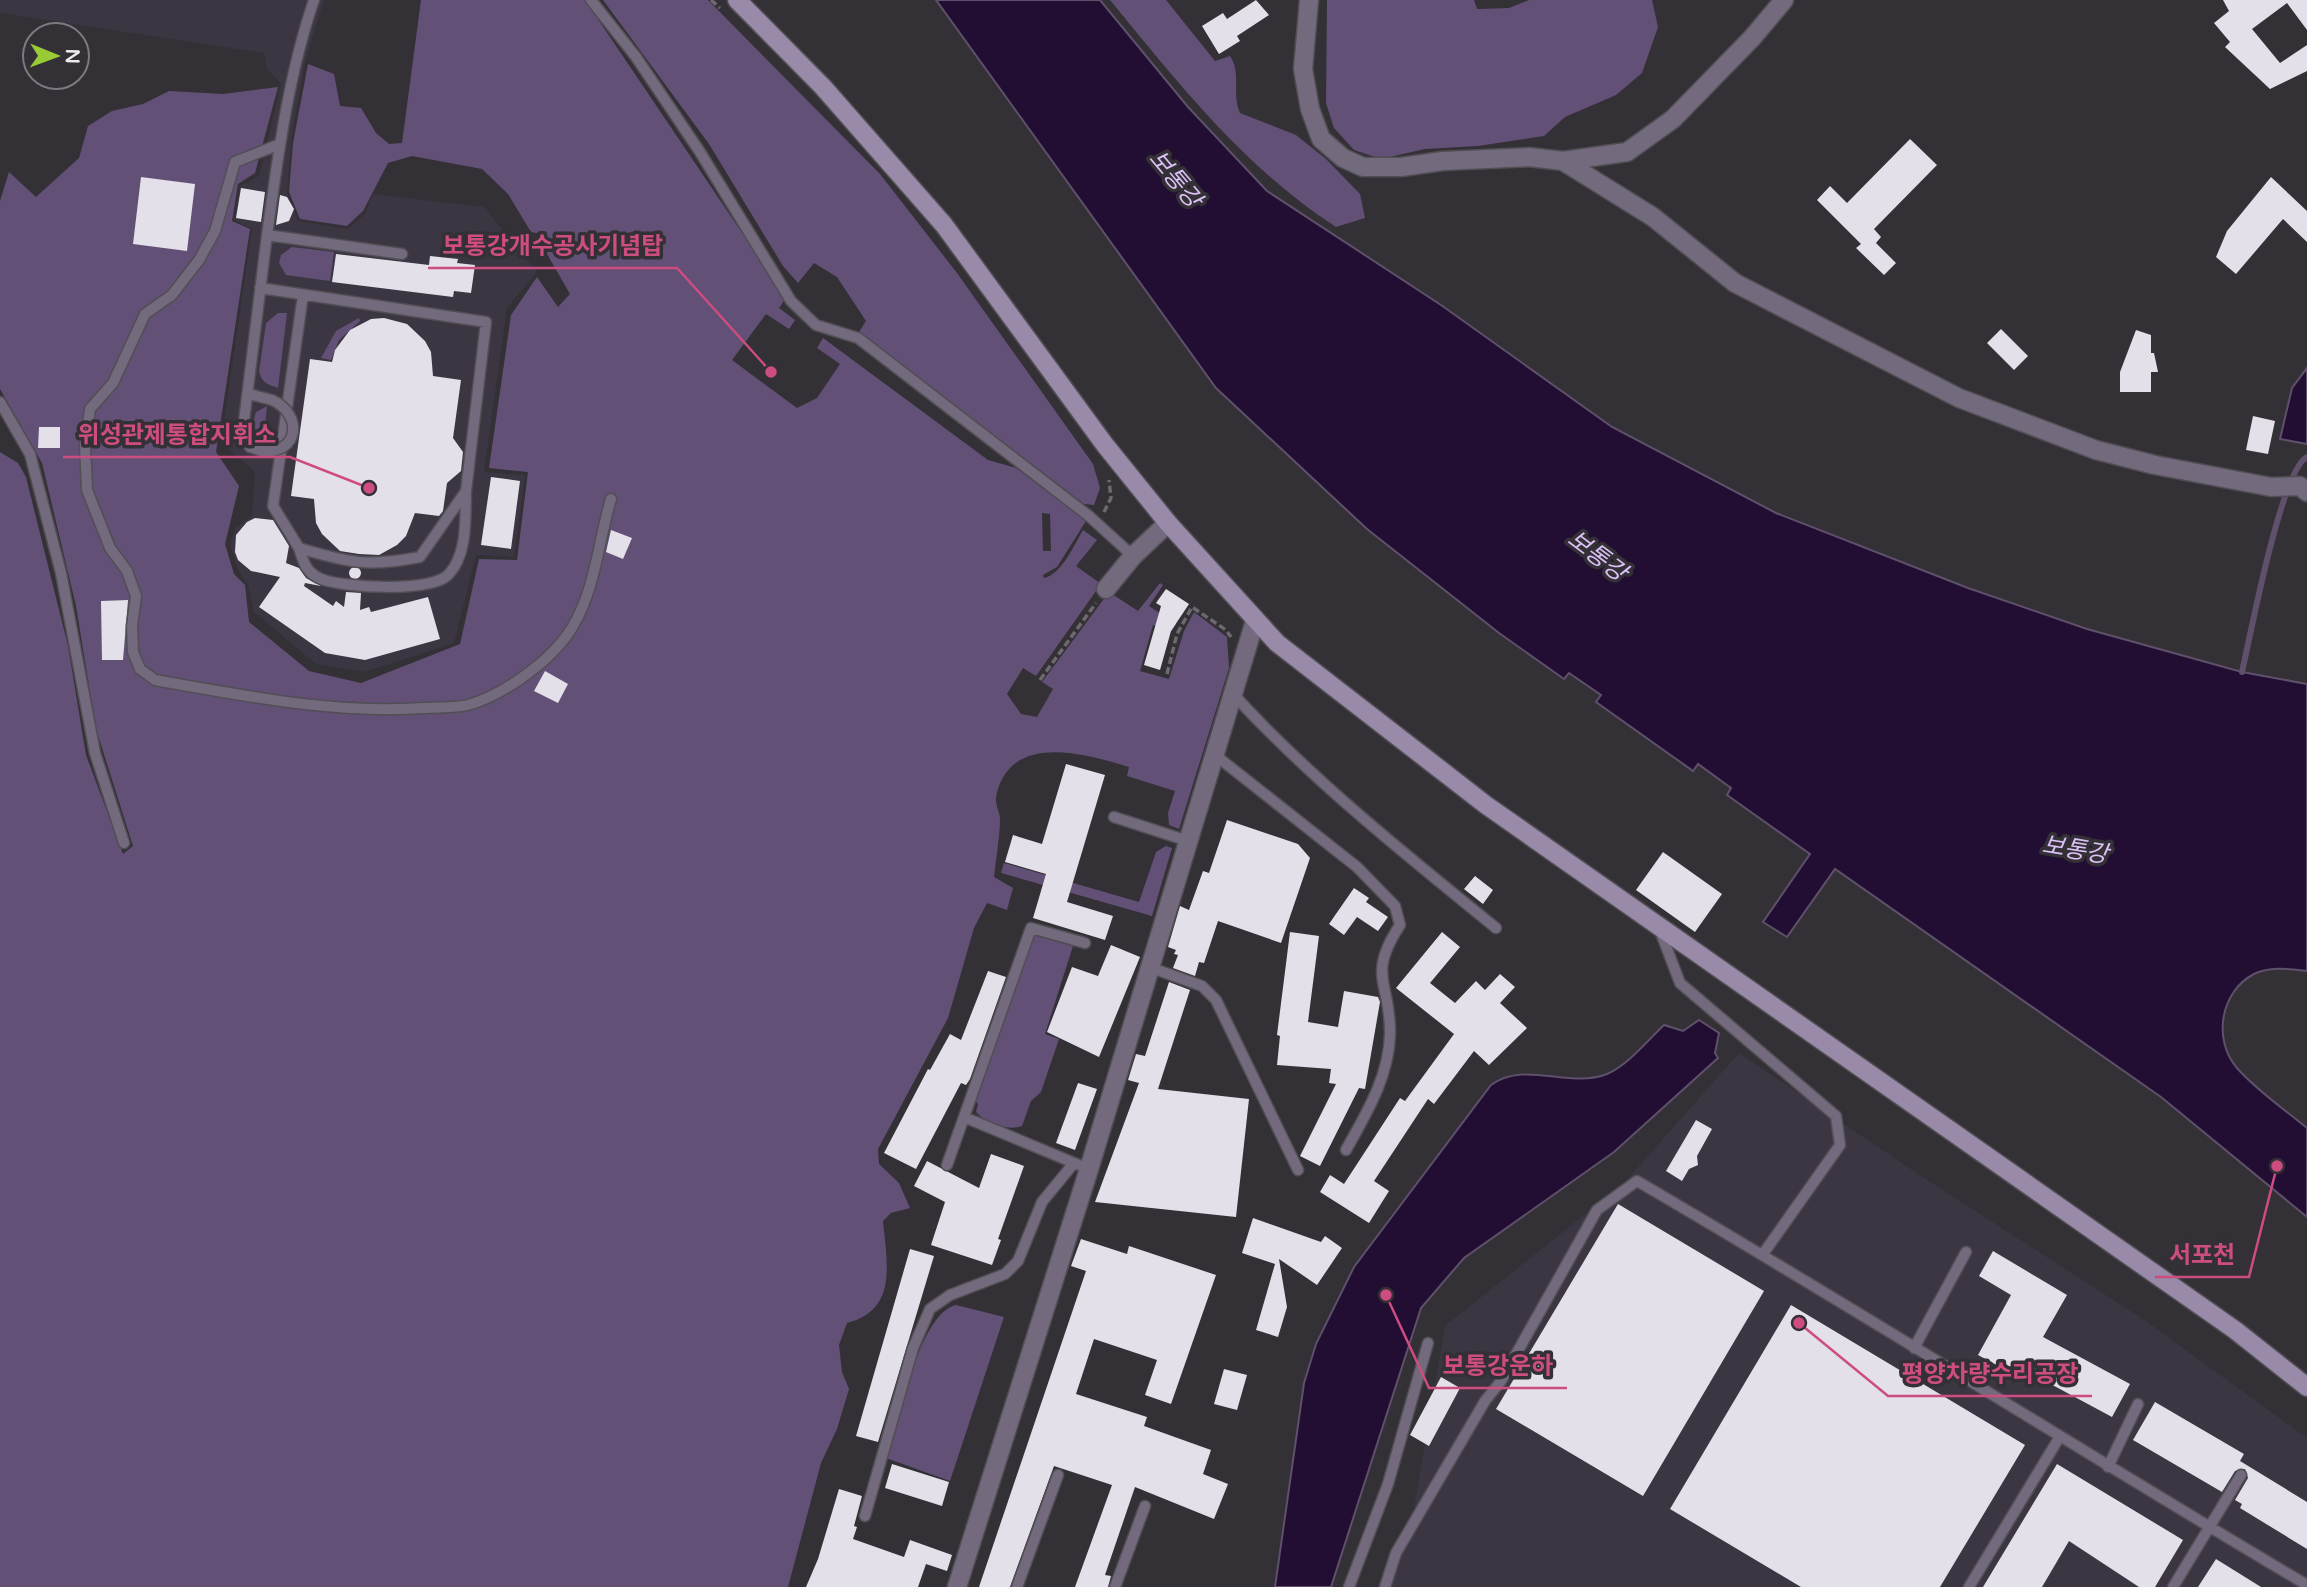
<svg xmlns="http://www.w3.org/2000/svg" width="2307" height="1587" viewBox="0 0 2307 1587" font-family="'Varela Round','Noto Sans KR',sans-serif">
  <style>
    .built { fill: #3b3642 }
    .green { fill: #635077; fill-rule: evenodd }
    .water { fill: #220e32; stroke: #5f506b; stroke-width: 2 }
    .lines { fill: none; stroke-linecap: round; stroke-linejoin: round }
    .stream { stroke: #5f506b; stroke-width: 6 }
    .building { fill: #e4e0e9 }
    .service-casing { stroke: #514e54; stroke-width: 13 }
    .minor-casing { stroke: #514e54; stroke-width: 21 }
    .tertiary-casing { stroke: #514e54; stroke-width: 21 }
    .secondary-casing { stroke: #514e54; stroke-width: 21 }
    .path { stroke: #6c696f; stroke-width: 3.5; stroke-dasharray: 7 3.5; stroke-linecap: butt }
    .service { stroke: #736a7d; stroke-width: 10 }
    .minor { stroke: #736a7d; stroke-width: 18 }
    .tertiary { stroke: #736a7d; stroke-width: 18 }
    .secondary { stroke: #988aa8; stroke-width: 18 }
    .service-bridge-casing { stroke: #514e54; stroke-width: 13; stroke-linecap: butt }
    .service-bridge { stroke: #736a7d; stroke-width: 10 }
    .labels { text-anchor: middle; dominant-baseline: central; stroke-width: 7; stroke-linejoin: round; paint-order: stroke }
    .water-label { font-size: 24px; font-style: italic; fill: #dcc1f8; stroke: #333036 }
    .leader { fill: none; stroke: #cd4d80; stroke-width: 2.5 }
    .callout-dot { fill: #cd4d80; stroke: #333036; stroke-width: 2.5 }
    .callout-label { font-size: 24px; text-anchor: middle; font-weight: bold; fill: #cd4d80; stroke: #333036; stroke-width: 7; stroke-linejoin: round; paint-order: stroke }
  </style>
  <rect width="100%" height="100%" fill="#333036"/>
  <path class="built" d="M0 0H324L305 62 291 141 287 192 298 221 348 229 365 214 373 194 484 207 537 272 507 308 484 472 525 475 514 557 476 555 454 643 364 672 316 664 254 612 248 585 237 568 230 544 235 528 252 515 255 472 221 443 252 229 234 220 240 186 259 176 281 84 267 69 264 53 0 13Z
    M1739 1053 1915 1172 2143 1319 2307 1438V1587H1379L1412 1520 1445 1326 1624 1183Z"/>
  <path class="green" d="M421 0H585L786 298 779 308 795 320 789 329 766 314 732 360 797 408 817 398 840 364 817 348 823 338 988 460 1016 468 1086 521 1057 567 1043 575 1044 578C1062 574 1074 545 1083 530L1097 540 1076 566 1101 584 1036 676 1023 668 1007 694 1021 714 1037 717 1053 689 1042 682 1109 592 1138 611 1160 583 1163 585 1149 606 1176 624 1172 631 1153 625 1140 671 1169 679 1184 631 1194 612 1227 637 1229 668 1179 829 1169 825 1168 813 1175 791 1127 776 1129 767C1083 753 1009 732 996 797 995 804 999 810 1000 818 1000 837 996 858 994 877L1013 888 1007 910 987 903 974 928 948 1018 878 1149 879 1164 899 1183 910 1208 891 1213 883 1221C887 1263 898 1310 847 1323L839 1345 842 1372 849 1389 837 1429 821 1463 788 1587H0V452L18 463 26 477 68 646 86 755 123 854 133 846 96 729 76 606 42 463 0 389V201L9 172 36 197 79 158 88 126 112 111 143 104 169 91 223 94 278 87 255 173 238 184 232 221 250 229 216 452 239 486 225 544 234 574 245 585 249 622 309 671 361 683 460 644 479 559 517 560 528 472 489 468 511 315 537 277 558 307 570 294 539 240 540 234 531 232 508 194 482 169 412 156 388 163 363 211 347 226 300 219 289 192 293 143 308 64 334 74 340 106 361 108 376 133 389 144 402 143ZM1042 513 1050 514 1051 551H1043Z
    M603 0H708L880 174 957 273 1093 464 1100 488 1094 505 1084 504 859 332 866 321 837 277 814 263 798 283 783 266 709 144Z
    M1110 0H1166L1215 61 1230 56C1242 74 1231 94 1240 113L1296 135 1326 159 1360 194 1365 218 1336 227C1244 167 1179 84 1110 0Z
    M1327 0H1474L1477 9 1509 8 1529 0H1652L1658 27 1642 73 1616 95 1565 117 1544 136 1478 146 1425 149 1381 159 1354 150 1334 128 1326 103Z
    M292 247 334 252 330 281 286 275 279 263 281 255Z
    M278 313H287L278 388C267 384 262 383 259 371L266 323Z
    M359 318 360 321 339 340 331 360 321 358 336 331Z
    M267 406 263 444C252 434 252 426 256 412Z
    M1166 846 1172 848 1152 916 1001 873 1004 863 1139 902 1156 852Z
    M1033 935 1073 946 1045 1034 1059 1039 1041 1092 1031 1101 1022 1126C1008 1131 986 1124 976 1112L978 1104 972 1097Z
    M956 1305 1004 1317 950 1481 886 1458C897 1424 919 1313 956 1305Z"/>
  <path class="water" d="M936 0H1100L1188 107 1267 191 1441 305 1612 427 1776 513 1968 588 2087 629 2242 672 2307 684V971C2289 969 2271 966 2254 974 2221 991 2212 1039 2237 1068 2256 1090 2284 1109 2307 1128V1217L2161 1097 1835 869 1787 937 1763 922 1810 854 1727 795 1731 788 1698 764 1693 771 1596 702 1601 695 1569 673 1564 679 1499 633 1367 529 1216 388Z
    M2307 368V444L2280 439 2292 388Z
    M1699 1020 1719 1033 1715 1053 1718 1058 1614 1152 1464 1258 1421 1308 1331 1587H1275L1304 1383 1316 1344 1354 1267 1491 1085C1526 1060 1569 1089 1607 1074 1628 1065 1647 1041 1664 1025L1683 1031Z"/>
  <g class="lines">
    <path class="stream" d="M2242 672C2250 638 2281 470 2307 457"/>
  </g>
  <path class="building" d="M1256 0 1269 15 1237 36 1240 41 1219 54 1202 26 1223 13 1227 19Z
    M2223 0H2307V30L2287 3 2252 29 2280 63 2307 45V71L2270 89 2225 47 2230 42 2214 23 2229 11Z
    M1910 139 1937 165 1874 229 1881 237 1876 243 1896 263 1884 275 1856 248 1861 244 1817 200 1830 186 1847 203Z
    M141 177 195 184 187 251 133 244Z
    M2271 177 2307 211V242L2283 219 2236 274 2216 257 2227 231Z
    M241 188 265 192 261 222 236 218Z
    M280 195 287 197 294 209 289 221 276 225Z
    M336 254 429 265 430 256 458 259 457 263 475 265 471 293 454 291 453 297 332 282Z
    M384 318 407 324 425 341 431 352 433 376 461 380 453 438 463 452 461 471 447 483 443 511 439 516 415 513 406 536 397 545 379 555 359 554 340 551 322 534 316 523 314 499 291 496 310 359 332 362 335 350 350 330 371 319Z
    M2001 329 2028 356 2014 370 1987 343Z
    M2136 330 2151 335V353H2154L2158 372H2151V392H2120V372Z
    M2253 416 2275 421 2268 454 2246 450Z
    M39 427H60V448H38Z
    M491 477 520 481 511 549 481 545Z
    M255 518 273 520 289 546 286 563 299 568 306 578 321 586 305 583 304 586 333 606 336 601 344 607 346 592 361 593 360 610 369 607 371 612 428 597 440 639 365 660 325 653 259 607 280 577 251 571 238 560 235 552 236 535 247 522Z
    M611 530 632 538 623 559 606 552Z
    M349 573a6 6 0 1 1 12 0a6 6 0 1 1-12 0Z
    M1166 589 1189 604 1171 631 1160 670 1144 665 1161 606 1156 603Z
    M128 600 123 660H102L101 601Z
    M545 671 568 684 558 703 534 691Z
    M1066 764 1105 775 1067 902 1113 916 1105 940 1033 918 1046 874 1005 862 1013 835 1042 844Z
    M1227 820 1298 844 1310 858 1281 943 1218 921 1204 963 1199 962 1195 976 1173 968 1178 955 1174 954 1176 950 1168 947 1180 906 1189 910 1203 871 1209 873Z
    M1663 852 1722 894 1695 932 1636 890Z
    M1475 876 1493 890 1483 904 1464 889Z
    M1354 888 1369 898 1366 902 1388 917 1378 931 1357 917 1344 935 1329 924Z
    M1290 932 1319 936 1308 1022 1338 1027 1344 991 1378 997 1380 1002 1365 1089 1359 1088 1320 1166 1300 1156 1336 1084 1329 1083 1331 1069 1277 1065 1280 1036 1277 1035Z
    M1442 932 1460 947 1430 983 1455 1003 1476 981 1485 990 1500 974 1515 987 1500 1003 1527 1028 1489 1065 1474 1051 1434 1104 1428 1099 1374 1181 1389 1191 1369 1223 1320 1192 1330 1175 1344 1184 1400 1098 1405 1101 1454 1034 1396 988Z
    M1111 945 1140 957 1099 1057 1047 1032 1072 967 1098 976Z
    M988 971 1006 977 970 1079 966 1085 961 1083 916 1169 884 1153 928 1069 930 1070 950 1034 961 1040Z
    M1169 982 1190 990 1158 1089 1249 1099 1236 1217 1095 1202 1139 1083 1128 1080 1136 1054 1145 1056Z
    M1078 1083 1097 1089 1075 1150 1056 1143Z
    M1696 1120 1712 1129 1697 1156 1698 1165 1689 1169 1682 1181 1666 1171Z
    M991 1154 1024 1166 998 1239 1001 1240 992 1265 931 1245 945 1202 914 1186 927 1161 979 1188Z
    M1618 1204 1764 1291 1643 1496 1496 1409Z
    M1253 1218 1321 1242 1325 1236 1342 1248 1317 1285 1279 1259 1287 1307 1278 1337 1256 1330 1275 1264 1242 1253Z
    M1081 1239 1127 1254 1129 1246 1216 1275 1171 1404 1145 1395 1157 1360 1094 1339 1076 1394 1147 1417 1144 1426 1211 1450 1203 1474 1228 1484 1214 1519 1135 1487 1105 1575 1111 1576 1108 1587H1075L1112 1485 1054 1466 1010 1587H979L1086 1271 1071 1266Z
    M910 1249 934 1256 878 1442 856 1436Z
    M1993 1251 2067 1295 2043 1337 2130 1384 2112 1417 2021 1368 2017 1376 1978 1355 2011 1295 1979 1276Z
    M1791 1305 2025 1445 1940 1587H1801L1670 1509Z
    M1224 1369 1247 1375 1237 1410 1214 1404Z
    M1441 1377 1460 1388 1429 1446 1410 1435Z
    M2155 1402 2244 1454 2240 1461 2307 1502V1549L2240 1508 2242 1504 2235 1500 2248 1478 2245 1469 2235 1471 2222 1492 2133 1440Z
    M892 1464 949 1482 942 1506 885 1488Z
    M2057 1464 2183 1540 2155 1587H2139L2069 1541 2042 1587H1983Z
    M839 1489 862 1496 854 1526 857 1527 853 1539 904 1557 910 1540 952 1555 947 1571 926 1564 918 1587H806L818 1559Z
    M2216 1559 2261 1587H2198Z"/>
  <g class="lines">
    <g class="service-casing">
      <path id="service" d="M314 0C288 76 278 156 267 235L402 254
        M591 0 636 57 700 152 791 301 816 325 858 338 1089 516 1133 556
        M280 144 235 162 215 231 199 260 172 295 145 314 113 383 90 409 85 445 87 490 110 548 127 571 136 596 132 626 133 652 140 669 155 680C245 696 334 714 425 708 438 707 455 708 468 705 504 695 554 659 573 626 596 587 598 542 611 499
        M260 288 486 322 466 491 420 557C368 567 349 563 299 548L273 506 303 295
        M249 394 272 400
        M0 402 30 454 61 573 95 753 124 843
        M262 451 250 447 245 439 244 421 267 235
        M299 548C303 561 306 572 319 578 339 588 433 593 449 574 468 553 465 518 466 491
        M1233 694C1312 780 1405 854 1496 928
        M1215 755 1357 867 1395 906 1400 925C1366 977 1391 982 1390 1034 1389 1077 1366 1114 1346 1150
        M1114 817 1188 841
        M1659 928 1680 983 1836 1116 1840 1145 1763 1254
        M1149 967 1202 986 1216 1000 1298 1170
        M964 1117 1079 1165
        M947 1165 1031 928 1085 943
        M1914 1348 1966 1252
        M2108 1467 2138 1404
        M865 1516 913 1348 930 1309 950 1295 1005 1274 1018 1261 1042 1202 1074 1163
        M1017 1587 1058 1475
        M1115 1587 1145 1506
        M1349 1587 1388 1484 1428 1343
        M1385 1587 1396 1553 1485 1401 1501 1381 1597 1210 1637 1181C1862 1312 2082 1452 2307 1585
        M1969 1587 2059 1438
        M2173 1587 2241 1475"/>
    </g>
    <g class="minor-casing">
      <path id="minor" d="M1563 161 1627 152 1673 119 1752 38 1784 0
        M1106 589 1133 556 1168 523"/>
    </g>
    <g class="tertiary-casing">
      <path id="tertiary" d="M1309 0 1303 69 1310 109 1321 139 1343 158 1363 167H1401L1443 161 1529 157 1563 161 1653 217 1735 283 1959 398 2096 450 2155 465 2271 487 2300 486 2307 492
        M957 1587 1089 1169 1255 621"/>
    </g>
    <g class="secondary-casing">
      <path id="secondary" d="M737 0 823 87 944 225 1105 445 1168 523 1277 643 1486 805 2235 1330 2307 1387"/>
    </g>
    <path class="path" d="M711 0 720 8
      M1104 512 1111 498 1109 480
      M1167 674 1177 634 1192 607 1226 630 1231 637
      M1040 680 1096 603"/>
    <use href="#service" class="service"/>
    <use href="#minor" class="minor"/>
    <use href="#tertiary" class="tertiary"/>
    <use href="#secondary" class="secondary"/>
    <g class="service-bridge-casing">
      <path id="service-bridge" d="M262 451C300 454 303 414 272 400"/>
    </g>
    <use href="#service-bridge" class="service-bridge"/>
  </g>
  <g class="labels">
    <g class="water-label">
      <text transform="translate(1175 179) rotate(50)">보통강</text>
      <text transform="translate(1597 556) rotate(37)">보통강</text>
      <text transform="translate(2075 850) rotate(9)">보통강</text>
    </g>
  </g>
  <path class="leader" d="M771 372L677 268H428M369 488L290 457H63M2277 1166L2249 1277H2155M1386 1295L1429 1388H1567M1799 1323L1888 1396H2092"/>
  <g class="callout-dot">
    <circle cx="771" cy="372" r="7"/>
    <circle cx="369" cy="488" r="7"/>
    <circle cx="2277" cy="1166" r="7"/>
    <circle cx="1386" cy="1295" r="7"/>
    <circle cx="1799" cy="1323" r="7"/>
  </g>
  <g class="callout-label">
    <text x="553" y="254">보통강개수공사기념탑</text>
    <text x="177" y="443">위성관제통합지휘소</text>
    <text x="2202" y="1263">서포천</text>
    <text x="1498" y="1374">보통강운하</text>
    <text x="1990" y="1382">평양차량수리공장</text>
  </g>
  <g transform="translate(56 56) rotate(91)"><circle r="33" fill="#333036" stroke="#7d7b80" stroke-width="2"/>
  <path d="M0-5L12 26L0 18L-12 26Z" fill="#99cb36"/>
  <text y="-10" font-size="19" font-weight="bold" text-anchor="middle" fill="#edebef">N</text>
  </g>
</svg>
